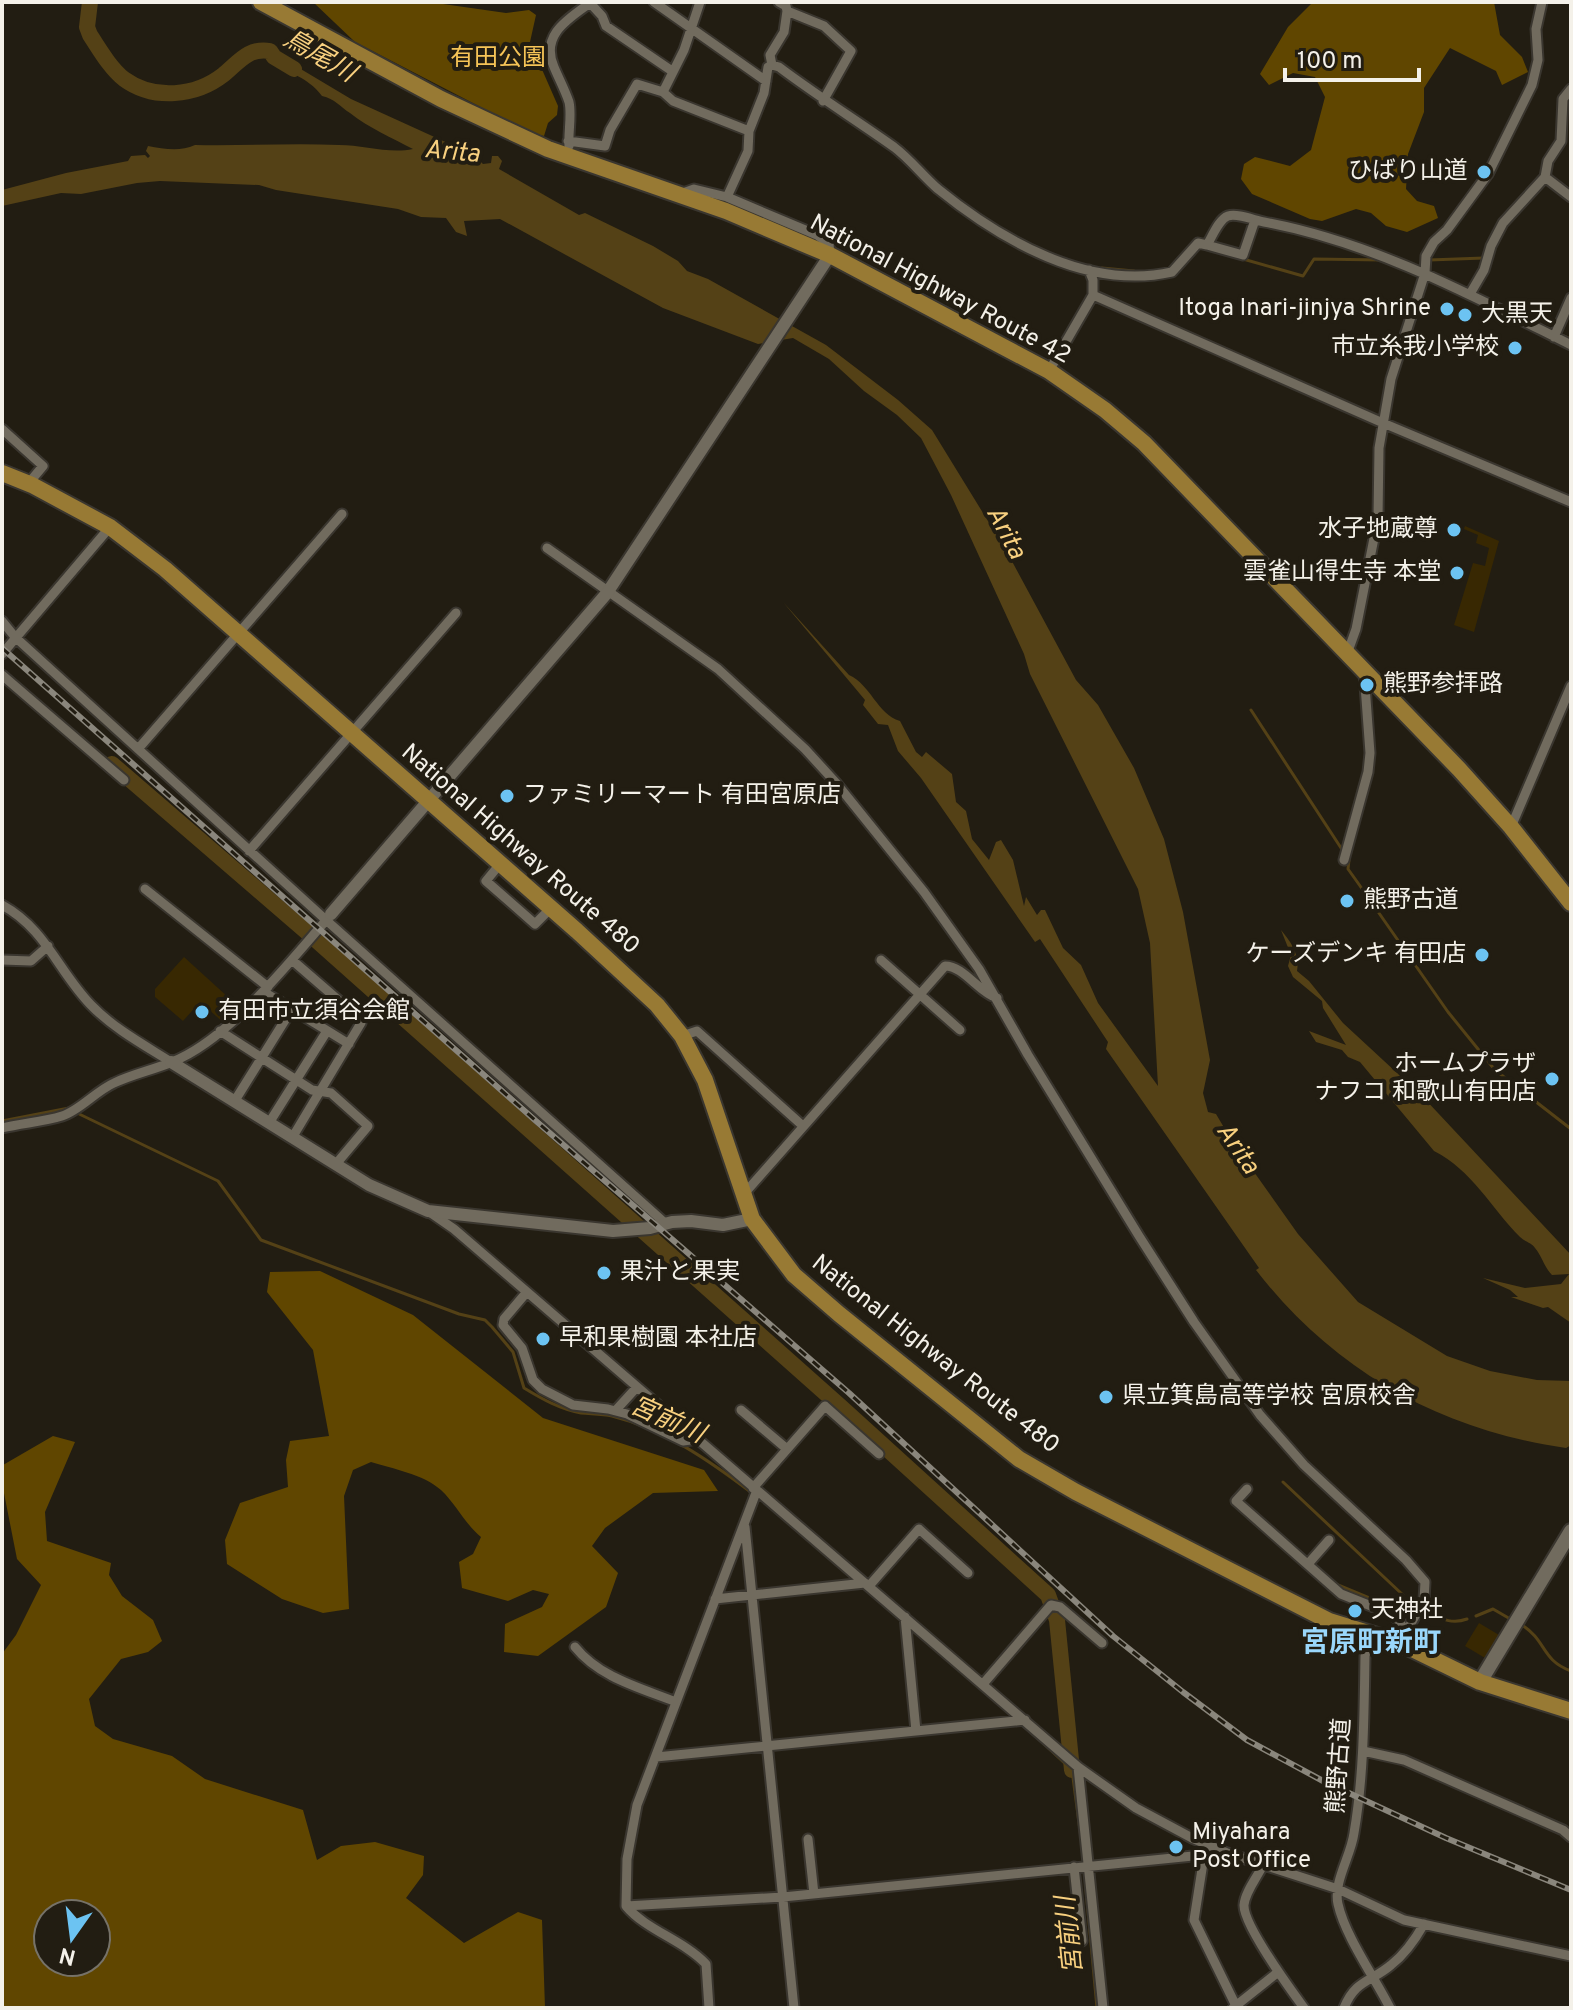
<svg xmlns="http://www.w3.org/2000/svg" width="1573" height="2010" viewBox="0 0 1573 2010" font-family="Overpass,'Noto Sans JP',sans-serif">
  <style>
    .green { fill: #382802 }
    .forest { fill: #604600; fill-rule: evenodd }
    .water { fill: #544116 }
    .lines { fill: none; stroke-linecap: round; stroke-linejoin: round }
    .stream { stroke: #544116; stroke-width: 3 }
    .river { stroke: #544116; stroke-width: 16 }
    .minor-casing { stroke: #3a362f; stroke-width: 13 }
    .tertiary-casing { stroke: #3a362f; stroke-width: 16 }
    .secondary-casing { stroke: #3a362f; stroke-width: 18 }
    .trunk-casing { stroke: #3a362f; stroke-width: 20 }
    .minor { stroke: #716b5e; stroke-width: 9 }
    .tertiary { stroke: #716b5e; stroke-width: 12 }
    .secondary { stroke: #716b5e; stroke-width: 14 }
    .trunk { stroke: #987a34; stroke-width: 16 }
    .rail-casing { stroke: #8a867c; stroke-width: 6 }
    .rail { stroke: #221d12; stroke-width: 3; stroke-dasharray: 9; stroke-linecap: butt }
    .poi-dot { fill: #6cc3f2; stroke: #221d12; stroke-width: 3 }
    .labels { text-anchor: middle; dominant-baseline: central; stroke-width: 8; stroke-linejoin: round; paint-order: stroke }
    .park-label { font-size: 24px; fill: #f6c457; stroke: #221d12 }
    .poi-label { font-size: 24px; fill: #f4f1e9; stroke: #221d12; text-anchor: start }
    .street-label { font-size: 24px; fill: #f4f1e9; stroke: #221d12 }
    .water-label { font-size: 26px; font-style: italic; fill: #f8d07f; stroke: #221d12 }
    .quarter-label { font-size: 28px; font-weight: bold; fill: #9ad7fb; stroke: #221d12 }
  </style>
  <rect width="100%" height="100%" fill="#221d12"/>
  <path class="green" d="M1465 526 1499 541 1474 632 1454 625 1473 563 1485 566 1489 548 1476 543 1478 535 1464 529Z
    M184 957 240 1008 224 1023 200 1002 183 1021 155 997V989Z
    M1479 1623 1504 1638 1490 1661 1465 1646Z"/>
  <path class="forest" d="M313 2H429L506 13 529 10 536 15 530 42 558 106 557 115 548 123 544 136 531 133 355 42Z
    M1313 2H1494L1500 35 1522 57 1528 72 1502 85 1496 71 1450 48 1424 88V112L1408 154 1406 189 1417 201 1434 206 1438 218 1407 232 1386 226 1371 213 1356 209 1322 221 1310 219 1252 194 1241 179 1244 164 1255 157 1290 166 1311 150 1325 97 1315 77 1293 73 1269 85 1260 74 1288 27Z
    M320 1271 413 1315 543 1418 704 1470 718 1491 653 1493 605 1528 592 1546 618 1573 606 1607 538 1656 504 1652 505 1624 542 1607 549 1594 533 1590 508 1601 462 1588 459 1562 473 1554 481 1537C465 1524 456 1504 441 1490 423 1474 393 1469 371 1462L353 1470 344 1496 349 1609 323 1613 282 1599 227 1564 225 1540 240 1503 288 1487 286 1460 290 1441 329 1436 313 1350 267 1292 270 1272Z
    M53 1436 75 1442 45 1512 47 1541 111 1563 109 1575 122 1596 153 1620 162 1641 148 1652 121 1659 89 1699 95 1726 113 1739 172 1756 205 1779 303 1810 317 1860 341 1846 375 1842 424 1856 423 1875 406 1898 464 1943 518 1912 542 1920 545 2008H2V1654L16 1635 41 1585 17 1559 2 1483 3 1465ZM48 1914H96V1962H48Z"/>
  <path class="water" d="M275 59H284L351 99 474 155 483 164 491 163 492 156H498L502 161 499 169 579 215 585 213 653 246 678 261 687 271 708 279 826 345 898 400 932 430 1007 552 1076 680 1098 705 1134 768 1164 839 1183 912 1210 1060 1203 1093 1208 1112 1216 1114 1232 1141 1298 1234 1358 1302 1447 1356 1490 1371 1537 1380 1571 1381V1445L1566 1448C1440 1430 1334 1371 1256 1270L1259 1268 1106 1049 1108 1042 1040 939 1035 942 921 778 898 751 888 725 878 724 863 705 865 700 783 602 849 675C871 685 877 714 900 721L916 752 922 757 926 752 952 774 956 802 966 811 972 839 989 860 996 842 1001 840 1013 860 1024 906 1026 897 1037 915 1041 910H1045L1063 948 1081 965 1098 1003 1158 1086 1150 943 1138 889 1030 674 1024 654 951 495 921 438 897 415 864 391 829 359 793 338 758 344 663 308 500 219 464 221 467 236 456 232 446 218 421 217 398 209 276 190 259 185 160 181 137 183 81 194 61 193 2 206V190L66 173 128 161 131 156 145 155 148 158 150 156 146 151 148 146C164 149 180 152 195 145 243 146 290 143 339 145 363 145 389 154 413 149 392 138 369 128 350 113 339 106 335 99 322 96 306 75 291 77 275 59Z
    M1281 930C1291 942 1300 955 1297 971L1309 981 1343 1023 1423 1097 1571 1255V1323L1548 1307 1543 1308 1511 1297H1518L1510 1290 1483 1278 1525 1288 1561 1284 1569 1274 1552 1275C1544 1267 1542 1256 1535 1248 1532 1243 1524 1241 1520 1237 1491 1208 1472 1170 1434 1151L1360 1062 1348 1057 1342 1050 1316 1042 1309 1031 1346 1045 1323 1008 1322 1001 1293 977 1288 966 1291 955Z"/>
  <g class="lines">
    <path class="stream" d="M1243 259 1303 276 1314 259 1383 260
      M1429 260 1484 258
      M1102 268 1134 271
      M1558 334 1571 339
      M1251 710 1343 851
      M1349 860 1348 869 1358 883 1448 1012 1495 1070 1571 1129
      M75 1112 218 1181 261 1240 459 1314 485 1320 492 1327 513 1352 524 1388C542 1399 560 1409 581 1413 591 1414 602 1414 612 1416 664 1429 710 1461 752 1493
      M2 1121 69 1108
      M1283 1482 1403 1595
      M1338 1585 1379 1602 1401 1595
      M1426 1611C1440 1618 1451 1625 1467 1619
      M1476 1616 1493 1609 1512 1620
      M1522 1625C1547 1641 1541 1660 1571 1671
      M1031 1732 1072 1770 1081 1838
      M1086 1890 1097 2008"/>
    <path class="river" d="M90 2 87 27 90 35C100 50 110 68 124 79 154 101 196 96 223 75 238 63 248 47 270 51L274 57 294 69
      M112 764 316 940 841 1407 1048 1595 1057 1620 1072 1770"/>
    <g class="minor-casing">
      <path id="minor" d="M654 2 766 81
        M779 2 786 6 787 11
        M772 65 779 67C816 95 856 120 894 147 910 159 923 176 938 189 1001 240 1088 291 1172 272L1198 243 1207 245C1212 237 1219 219 1228 216 1237 213 1254 220 1264 222 1373 242 1473 296 1571 345
        M663 92 684 50 700 2
        M749 131 764 93 768 67 772 65 770 55 784 32 787 11 824 26 851 51 823 101
        M568 141 605 146 610 130 637 84 663 92 673 101 749 131 748 151 727 197
        M569 146C568 132 572 115 569 102 565 90 559 79 554 67 540 35 568 19 590 3L602 16 606 26 672 71
        M1545 177 1571 197
        M680 194 694 189 727 197 817 235 829 244 830 255
        M1207 245 1243 255 1255 220
        M1470 294 1484 270 1491 246 1503 223 1545 177 1548 161 1561 141 1563 99 1571 89
        M1093 295 1383 423 1571 502
        M1554 337 1571 298
        M1049 371 1093 295V280L1089 270
        M2 429 43 466 33 478 32 485
        M547 548 718 669 805 749 837 784 924 892 979 969 1028 1055 1139 1236 1194 1322 1260 1415 1304 1465 1406 1560 1425 1582 1424 1600 1400 1643
        M2 621 15 637 326 920 665 1223
        M2 654 110 527
        M1347 654 1356 629 1378 518 1379 448 1391 379 1425 273 1426 256 1434 242 1447 230 1488 174 1532 85 1538 60 1536 29 1542 2
        M2 675 124 780
        M138 749 342 514
        M1511 827 1571 686
        M249 851 456 613
        M1344 860 1368 772 1370 753 1364 672
        M500 864 486 881 535 924 551 908
        M145 889 268 987
        M2 905C46 929 58 971 91 1005 113 1028 144 1045 171 1062
        M2 960 31 961 48 946
        M292 960 359 1018 361 1023 292 1138
        M881 960 960 1030
        M264 992 349 1044
        M220 1031 312 1090 331 1093 368 1126 336 1164
        M682 1036 697 1031 803 1126
        M234 1102 292 1009
        M269 1123 327 1031
        M2 1128C22 1123 43 1122 62 1116 79 1111 96 1091 114 1083 133 1074 153 1070 172 1062 230 1039 288 963 329 917
        M743 1195 945 966C964 966 978 992 997 998
        M431 1213 454 1229 1078 1767 1136 1808 1192 1838 1227 1853 1338 1889 1404 1920 1571 1956
        M526 1293 504 1319 503 1325 522 1348 533 1380 542 1389 573 1405 608 1409 627 1414 683 1441 698 1439
        M616 1410 637 1387
        M741 1410 787 1449
        M753 1488 825 1406 879 1454
        M1247 1489 1236 1501 1341 1594 1391 1614 1400 1622 1406 1634
        M745 1527 794 2008
        M1308 1564 1329 1540
        M869 1586 919 1529 968 1573
        M715 1599 865 1583
        M905 1617 916 1731
        M1368 1644 1365 1656C1364 1715 1364 1775 1354 1833 1351 1856 1333 1882 1338 1904 1345 1936 1375 1978 1390 2008
        M575 1647C600 1678 641 1688 676 1702
        M983 1684 1051 1605 1060 1607 1102 1643
        M1363 1751 1404 1760 1563 1830 1571 1837
        M656 1757 1025 1720
        M1078 1767 1103 2008
        M808 1839 814 1894
        M1205 1850 1194 1920 1237 2008
        M1263 1865C1258 1876 1245 1892 1244 1905 1243 1925 1291 1990 1304 2008
        M1074 1867 1082 1941
        M626 1906 783 1897 1203 1855
        M709 2008 706 1964C683 1940 646 1930 626 1906L627 1859 637 1805 757 1490
        M1233 2008 1277 1973
        M1344 2008C1355 1980 1371 1982 1391 1965 1404 1955 1416 1938 1424 1924"/>
    </g>
    <g class="tertiary-casing">
      <path id="tertiary" d="M331 914 607 593 830 255
        M171 1062 369 1185 428 1211 613 1231 650 1228 672 1222 691 1221 723 1225 752 1219"/>
    </g>
    <g class="secondary-casing">
      <path id="secondary" d="M1480 1682 1571 1531"/>
    </g>
    <g class="trunk-casing">
      <path id="trunk" d="M261 2 441 99 548 149 726 211 830 255 1049 371 1105 410 1144 443 1459 769 1511 827 1571 903
        M2 473 32 485 110 527 165 569 577 931 657 1005 682 1036 705 1080 752 1219 794 1275 839 1314 1019 1459 1076 1492 1329 1621 1400 1643 1480 1682 1571 1711"/>
    </g>
    <use href="#minor" class="minor"/>
    <use href="#tertiary" class="tertiary"/>
    <use href="#secondary" class="secondary"/>
    <use href="#trunk" class="trunk"/>
    <g class="rail-casing">
      <path id="rail" d="M2 648 536 1121 849 1393 1113 1636 1183 1692 1247 1740 1323 1781 1446 1838 1571 1890"/>
    </g>
    <use href="#rail" class="rail"/>
  </g>
  <g class="poi-dot">
    <circle cx="1484" cy="172" r="8"/>
    <circle cx="1447" cy="309" r="8"/>
    <circle cx="1465" cy="315" r="8"/>
    <circle cx="1515" cy="348" r="8"/>
    <circle cx="1454" cy="530" r="8"/>
    <circle cx="1457" cy="573" r="8"/>
    <circle cx="1367" cy="685" r="8"/>
    <circle cx="507" cy="796" r="8"/>
    <circle cx="1347" cy="901" r="8"/>
    <circle cx="1482" cy="955" r="8"/>
    <circle cx="202" cy="1012" r="8"/>
    <circle cx="1552" cy="1079" r="8"/>
    <circle cx="604" cy="1273" r="8"/>
    <circle cx="543" cy="1339" r="8"/>
    <circle cx="1106" cy="1397" r="8"/>
    <circle cx="1355" cy="1611" r="8"/>
    <circle cx="1176" cy="1847" r="8"/>
  </g>
  <g class="labels">
    <g class="park-label">
      <text x="498" y="59">有田公園</text>
    </g>
    <g class="poi-label">
      <text x="1468" y="172" text-anchor="end">ひばり山道</text>
      <text x="1431" y="309" text-anchor="end">Itoga Inari-jinjya Shrine</text>
      <text x="1481" y="315">大黒天</text>
      <text x="1499" y="348" text-anchor="end">市立糸我小学校</text>
      <text x="1438" y="530" text-anchor="end">水子地蔵尊</text>
      <text x="1441" y="573" text-anchor="end">雲雀山得生寺 本堂</text>
      <text x="1383" y="685">熊野参拝路</text>
      <text x="523" y="796">ファミリーマート 有田宮原店</text>
      <text x="1363" y="901">熊野古道</text>
      <text x="1466" y="955" text-anchor="end">ケーズデンキ 有田店</text>
      <text x="218" y="1012">有田市立須谷会館</text>
      <text x="1536" y="1065" text-anchor="end">ホームプラザ<tspan x="1536" dy="28">ナフコ 和歌山有田店</tspan></text>
      <text x="620" y="1273">果汁と果実</text>
      <text x="559" y="1339">早和果樹園 本社店</text>
      <text x="1122" y="1397">県立箕島高等学校 宮原校舎</text>
      <text x="1371" y="1611">天神社</text>
      <text x="1192" y="1833">Miyahara<tspan x="1192" dy="28">Post Office</tspan></text>
    </g>
    <g class="street-label">
      <text transform="translate(940 290) rotate(28)">National Highway Route 42</text>
      <text transform="translate(520 850) rotate(41)">National Highway Route 480</text>
      <text transform="translate(935 1355) rotate(38)">National Highway Route 480</text>
      <text transform="translate(1340 1766) rotate(-86)">熊野古道</text>
    </g>
    <g class="water-label">
      <text transform="translate(319 57) rotate(30)">鳥尾川</text>
      <text transform="translate(452 153) rotate(5)">Arita</text>
      <text transform="translate(1005 533) rotate(62)">Arita</text>
      <text transform="translate(1237 1149) rotate(56)">Arita</text>
      <text transform="translate(667 1421) rotate(24)">宮前川</text>
      <text transform="translate(1071 1935) rotate(-96)">宮前川</text>
    </g>
    <g class="quarter-label">
      <text x="1371" y="1644">宮原町新町</text>
    </g>
  </g>
  <rect width="1573" height="2010" fill="none" stroke="#f4f1e9" stroke-width="8"/>
  <g transform="translate(72 1938) rotate(194)"><circle r="38" fill="#221d12" stroke="#767268" stroke-width="2"/>
  <path d="M0-6L14 30L0 20L-14 30Z" fill="#6cc3f2"/>
  <text y="-12" font-size="22" font-weight="bold" text-anchor="middle" fill="#f4f1e9">N</text>
  </g>
  <path d="M1285 68v12h134v-12" fill="none" stroke="#f4f1e9" stroke-width="4"/>
  <text x="1297" y="68" font-size="24" fill="#f4f1e9" stroke="#221d12" stroke-width="6" paint-order="stroke">100 m</text>
</svg>
